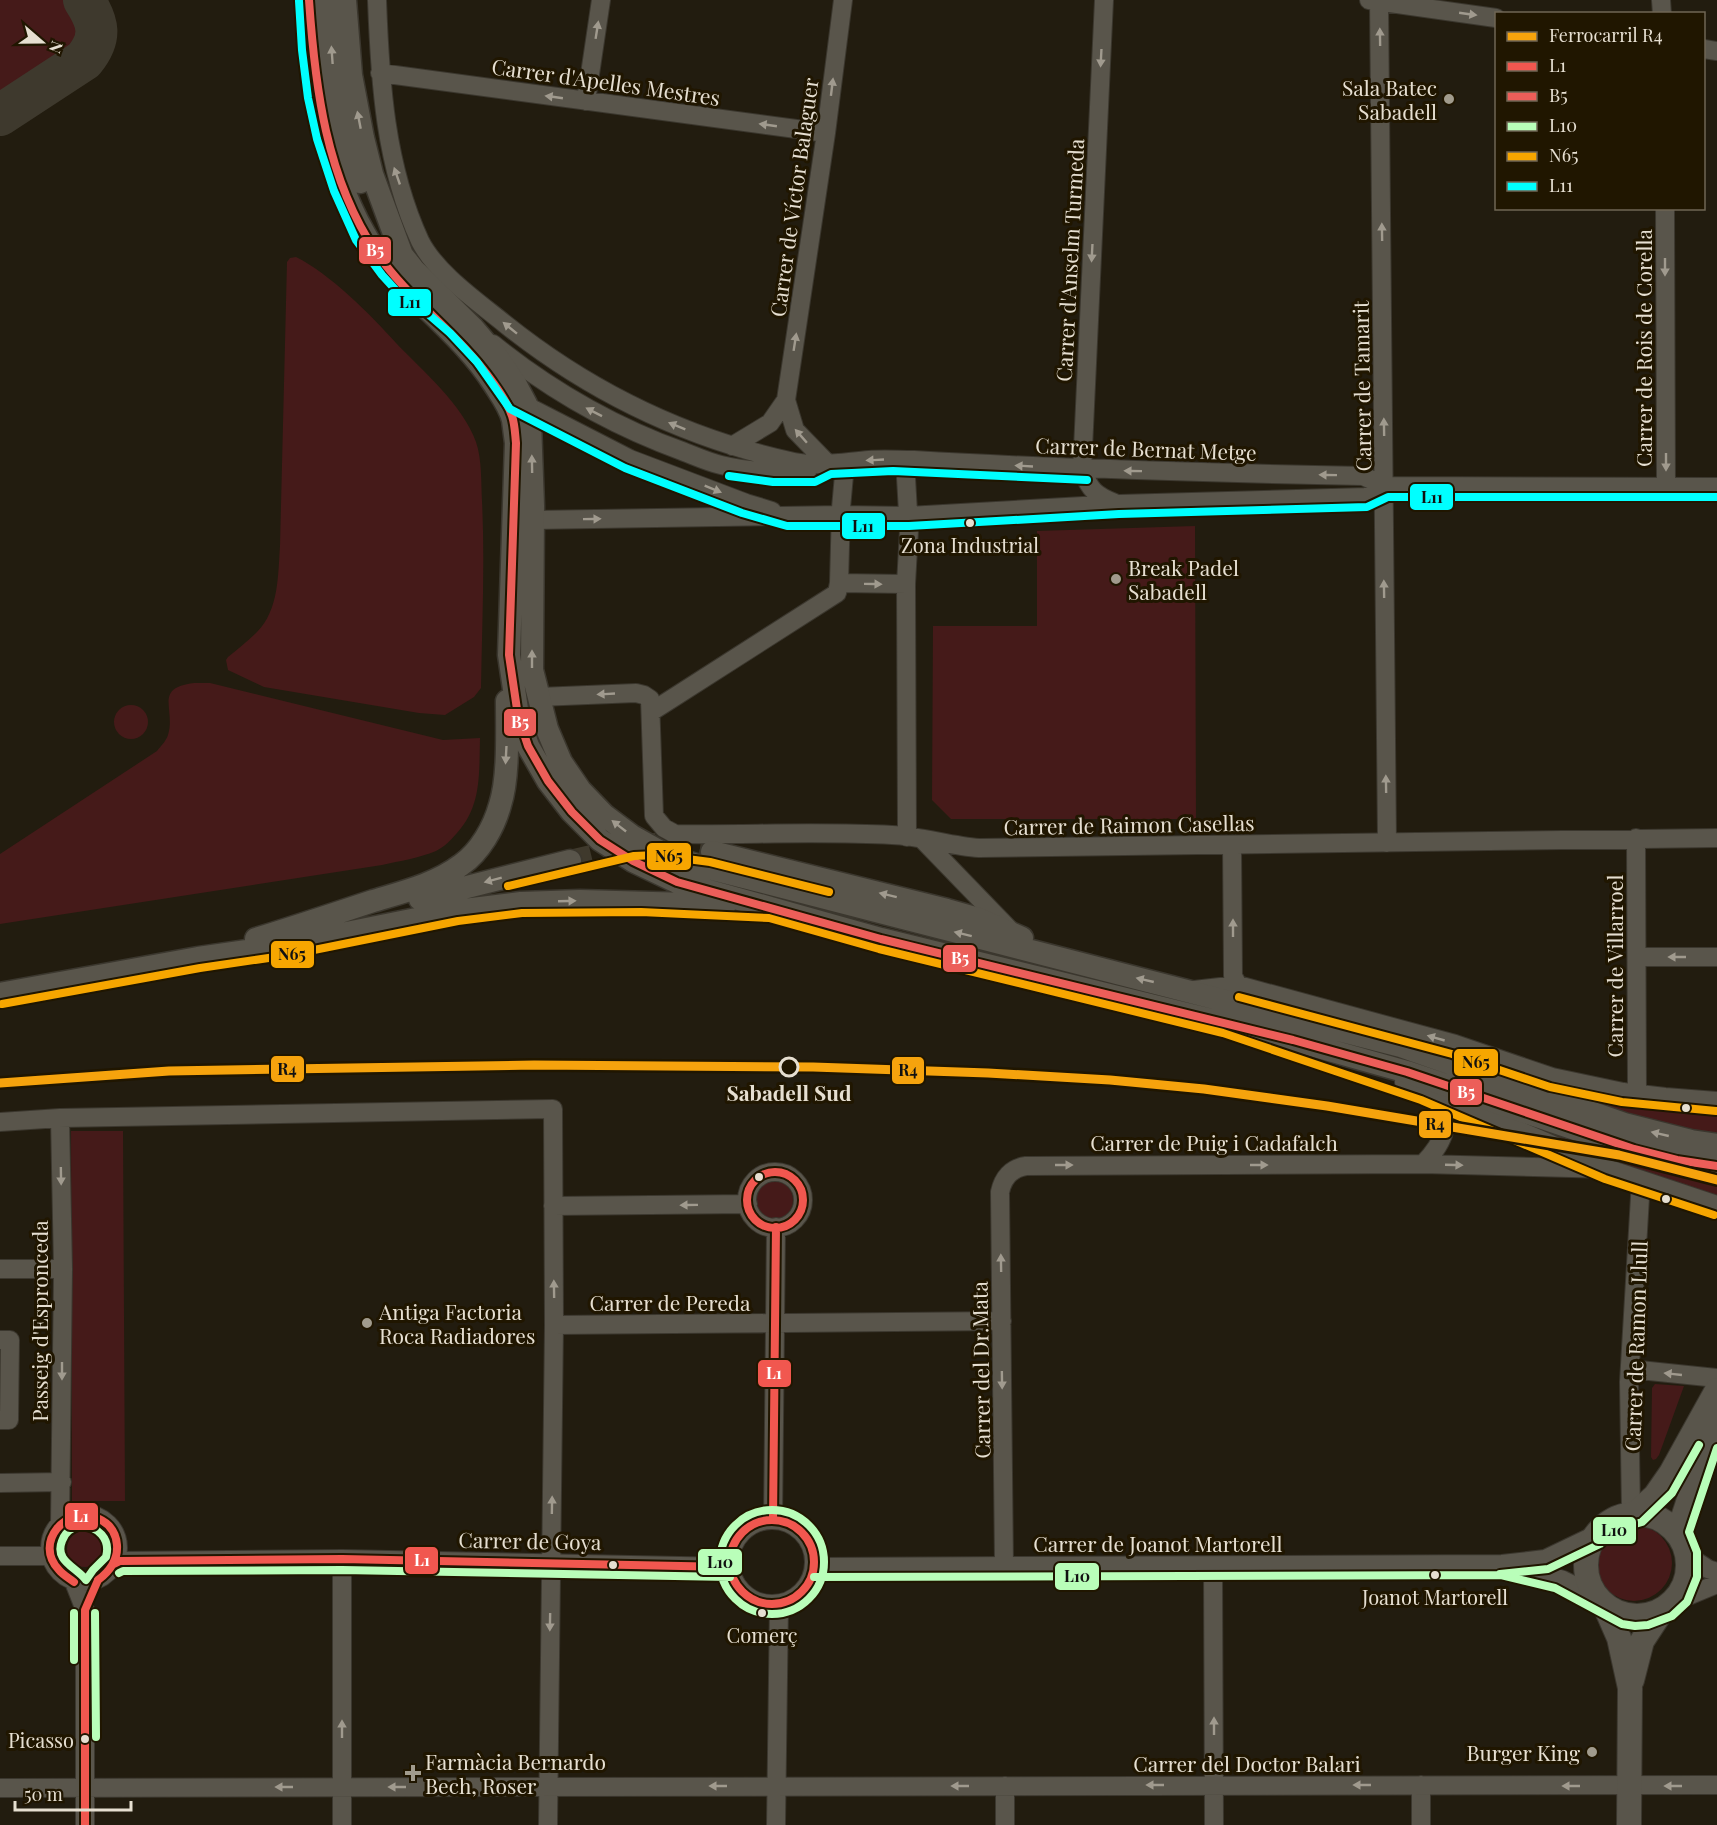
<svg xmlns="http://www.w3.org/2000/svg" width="1717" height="1825" viewBox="0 0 1717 1825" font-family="'Playfair Display',serif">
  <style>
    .green { fill: #451a19 }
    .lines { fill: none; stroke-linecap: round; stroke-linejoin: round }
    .taxiway { stroke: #3e392d; stroke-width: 42 }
    .tertiary-tunnel { stroke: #3f392c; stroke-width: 22; stroke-dasharray: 22 11; stroke-linecap: butt }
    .minor-casing { stroke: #3b372e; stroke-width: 20 }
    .tertiary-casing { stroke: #3b372e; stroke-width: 25 }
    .secondary-casing { stroke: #3b372e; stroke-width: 26 }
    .minor { stroke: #59554b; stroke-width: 18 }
    .tertiary { stroke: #59554b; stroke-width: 22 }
    .secondary { stroke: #59554b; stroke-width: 24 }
    .bus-1-casing { stroke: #201600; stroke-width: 12 }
    .bus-2-casing { stroke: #201600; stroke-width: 12 }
    .bus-3-casing { stroke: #201600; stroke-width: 12 }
    .bus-4-casing { stroke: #201600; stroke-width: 12 }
    .bus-5-casing { stroke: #201600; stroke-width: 12 }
    .bus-1 { stroke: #f1574f; stroke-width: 8 }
    .bus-2 { stroke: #ec5e59; stroke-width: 8 }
    .bus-3 { stroke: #b9feb9; stroke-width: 8 }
    .bus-4 { stroke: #f7a600; stroke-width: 8 }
    .bus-5 { stroke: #0ff; stroke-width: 8 }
    .rail-1-casing { stroke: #201600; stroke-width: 14 }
    .rail-1 { stroke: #f6a30d; stroke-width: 9 }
    .oneway { fill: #a09a8e }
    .poi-dot { fill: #a19b8d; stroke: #201600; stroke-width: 2 }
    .bus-dot { fill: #e6dfd1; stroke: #201600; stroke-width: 2 }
    .stop-dot { fill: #201600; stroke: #e6dfd1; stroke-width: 3 }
    .labels { text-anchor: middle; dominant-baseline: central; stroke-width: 6; stroke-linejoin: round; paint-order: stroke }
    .bus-label { font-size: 20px; fill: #e6dfd1; stroke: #201600 }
    .street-label { font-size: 21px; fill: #e6dfd1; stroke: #201600 }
    .poi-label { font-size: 21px; fill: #e6dfd1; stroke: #201600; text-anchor: start }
    .stop-label { font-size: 21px; font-weight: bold; fill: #e6dfd1; stroke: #201600 }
    .line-badge { stroke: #201600; stroke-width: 2 }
    .badge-label { font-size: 16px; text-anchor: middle; font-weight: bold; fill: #fff }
    .pale-badge-label { font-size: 16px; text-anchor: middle; font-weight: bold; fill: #111 }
  </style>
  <rect width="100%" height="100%" fill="#221c0f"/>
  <path class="green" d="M0 0H69C74 9 79 21 78 32 74 58 21 86 0 99Z
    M296 257C329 273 371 315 396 343 422 370 463 405 476 442 482 459 481 482 482 501 485 563 482 625 481 688L474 697 445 715 419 713 264 687 228 670 226 660 228 657C238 649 248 641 257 632 279 610 278 575 280 546L287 262 290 258Z
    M1195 526 1196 819H951L932 800 933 626H1037V531Z
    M194 683H210L443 740 480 738C479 772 482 806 457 833 451 840 444 847 436 851 419 858 400 861 382 865L0 924V854L157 751C161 746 166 741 168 735 176 709 153 688 194 683Z
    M114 722a17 17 0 1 1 34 0a17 17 0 1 1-34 0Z
    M1506 1073 1582 1092 1717 1113V1137L1663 1126Z
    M1458 1095 1717 1175V1197L1651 1177Z
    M71 1131H123L125 1501H72Z
    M755 1200a19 19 0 1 1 38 0a19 19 0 1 1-38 0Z
    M1655 1384 1684 1386 1659 1455 1656 1459 1653 1460 1651 1457 1652 1388Z
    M1596 1563a38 38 0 1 1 76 0a38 38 0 1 1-76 0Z
    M67 1549a18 18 0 1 1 36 0a18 18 0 1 1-36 0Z"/>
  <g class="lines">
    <path class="taxiway" d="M0 115 84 60C102 38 99 23 84 0"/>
    <path class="tertiary-tunnel" d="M570 861 632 846 657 844 712 852"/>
    <g class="minor-casing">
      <path id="minor" d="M377 0C380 82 385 165 420 241 436 273 478 302 505 324 590 392 688 439 794 462 819 467 844 462 869 460 884 459 899 460 914 460 1063 469 1213 473 1363 476L1385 486 1717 487
        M1104 0 1082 470C1090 490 1095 495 1115 503
        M1369 0 1496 18
        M1661 0 1662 14
        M1379 1 1387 843
        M1704 49 1717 51
        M380 73 826 133
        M586 101 601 0
        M1665 208 1666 488
        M493 344C550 390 613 426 682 451 695 456 708 462 721 465 749 472 779 472 807 472
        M517 401 630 459 746 503 772 511
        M732 446 770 423 786 400
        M905 460 909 530 906 584 907 837
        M828 464 795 430 786 400 826 133 843 0
        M533 520 841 515 908 516 1119 504 1367 497 1385 486
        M839 583 906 584
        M539 697 636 693 644 695 650 699 654 816 664 828 675 834C747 835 820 831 892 835 921 836 950 846 979 848L1717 838
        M651 712 837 593 839 583 841 508 845 464
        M1636 838 1637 1093
        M923 840 1011 931
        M1232 845 1233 976 1238 985
        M1637 957H1717
        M1194 990 1238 985 1455 1044 1552 1077 1623 1092 1665 1097 1717 1101
        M1404 1082 1425 1090 1609 1169 1717 1205
        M60 1118 63 1269 60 1524
        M0 1122 60 1118 553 1109 554 1325 548 1825
        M1423 1164C1444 1143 1456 1117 1432 1094
        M747 1200a28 28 0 1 1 56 0a28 28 0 1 1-56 0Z
        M553 1206 748 1204
        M0 1269H63
        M554 1325 1002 1321
        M0 1340H10L9 1420H0
        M1630 1369 1717 1378
        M0 1483 62 1482
        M1631 1513 1629 1382 1641 1180
        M50 1548a34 34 0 1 1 68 0a34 34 0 1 1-68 0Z
        M773 1520 776 1227
        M730 1562a42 42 0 1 1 84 0a42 42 0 1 1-84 0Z
        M0 1556H50
        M1688 1556 1708 1569 1717 1572
        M342 1559V1825
        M114 1564 120 1561 342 1559 730 1567
        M1004 1566 1000 1192C1003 1178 1011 1168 1026 1166L1423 1164 1609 1169
        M1213 1566 1214 1825
        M814 1567 1502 1564 1545 1559 1595 1535
        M1519 1567 1563 1580 1594 1595
        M74 1582 85 1610V1825
        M1676 1601 1717 1584
        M1421 1785V1825
        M0 1788 1717 1785
        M776 1825 779 1604
        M1005 1825V1786"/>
    </g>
    <g class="tertiary-casing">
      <path id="tertiary" d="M309 0C314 80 324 162 364 233 395 290 458 327 494 384 501 395 510 407 513 420 514 428 515 435 516 443L509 655 518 716 528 746 548 781 572 812 600 840 633 861 677 882 771 908 881 939 1293 1040 1407 1072 1634 1149 1677 1160 1717 1166
        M328 0C330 25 330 50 334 74 338 111 348 146 360 182
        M345 0 351 75 363 138 372 174 402 255 414 270 473 328 495 354 516 385 526 404 530 422 533 506 532 670 547 729 561 762 580 790 604 815 632 836 666 855 693 864 1401 1046 1624 1124 1691 1141 1717 1145
        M712 852 947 910 979 919 1022 938
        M420 899 570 861
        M256 939C295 927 334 914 373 901 403 892 436 884 461 865 480 852 494 827 500 805 509 777 507 732 507 701
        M0 994 198 958 287 945 456 911 521 903 580 901 725 905"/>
    </g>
    <g class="secondary-casing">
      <path id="secondary" d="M1636 1513 1655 1496 1671 1473 1717 1390
        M1586 1565a51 51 0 1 1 102 0a51 51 0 1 1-102 0Z
        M1678 1533 1707 1445 1713 1411
        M1605 1606 1619 1638 1630 1688 1629 1825
        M1632 1680 1642 1641 1663 1609"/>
    </g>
    <use href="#minor" class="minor"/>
    <use href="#tertiary" class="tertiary"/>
    <use href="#secondary" class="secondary"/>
    <g class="bus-1-casing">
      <path id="bus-1" d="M747 1200a28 28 0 1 1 56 0a28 28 0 1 1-56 0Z
        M773 1520 776 1227
        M730 1562a42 42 0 1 1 84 0a42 42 0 1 1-84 0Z
        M114 1564 120 1561 342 1559 730 1567
        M74 1582C69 1578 63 1575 59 1570 33 1543 66 1504 99 1519 110 1524 116 1533 117 1545 118 1560 110 1571 98 1580
        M85 1825V1610L98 1580"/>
    </g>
    <g class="bus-2-casing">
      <path id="bus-2" d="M309 0C315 87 326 178 376 252 409 300 458 333 492 381 499 391 508 403 512 416 515 425 515 434 516 443L509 655 518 716 528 746 548 781 572 812 600 840 633 861 677 882 881 939 1293 1040 1407 1072 1634 1149 1677 1160 1717 1166"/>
    </g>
    <g class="bus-3-casing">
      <path id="bus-3" d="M720 1562a52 52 0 1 1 104 0a52 52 0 1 1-104 0Z
        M80 1525C98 1526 111 1539 106 1557L93 1570 86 1580C76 1567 54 1561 62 1541 65 1532 71 1528 80 1525Z
        M119 1573 123 1571 342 1570 730 1577
        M1500 1574 1548 1569 1600 1544 1615 1530 1642 1522 1672 1493 1699 1445
        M814 1577 1501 1575 1555 1588 1622 1624 1635 1626 1648 1625 1672 1616 1687 1602 1697 1577V1552L1689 1532 1717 1448
        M74 1613V1660
        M95 1613 96 1737"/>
    </g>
    <g class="bus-4-casing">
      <path id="bus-4" d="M508 886 634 856 657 855 710 862 829 892
        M1239 997 1452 1054 1550 1087 1622 1102 1716 1111
        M2 1004 200 968 289 955 458 921 522 913 641 912 769 918 879 949 1223 1033 1421 1100 1605 1179 1714 1215"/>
    </g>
    <g class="bus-5-casing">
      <path id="bus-5" d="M299 1 302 50 308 98 317 139 334 191 356 240 382 275 403 298 428 314 450 333 477 362 510 409 625 468 742 513 787 526H909L1119 514 1367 507 1388 497H1717
        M729 476 773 482H815L831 474 893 471 1087 480"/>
    </g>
    <use href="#bus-1" class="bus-1"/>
    <use href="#bus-2" class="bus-2"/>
    <use href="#bus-3" class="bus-3"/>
    <use href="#bus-4" class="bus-4"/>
    <use href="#bus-5" class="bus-5"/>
    <g class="rail-1-casing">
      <path id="rail-1" d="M0 1083 169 1071 534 1065 813 1067 988 1073 1110 1080 1204 1089 1327 1106 1619 1155 1717 1180"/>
    </g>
    <use href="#rail-1" class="rail-1"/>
  </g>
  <defs><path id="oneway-solid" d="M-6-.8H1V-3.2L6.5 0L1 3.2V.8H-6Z" transform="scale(1.5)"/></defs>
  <g class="oneway">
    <use href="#oneway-solid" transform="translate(1468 14) rotate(8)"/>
    <use href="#oneway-solid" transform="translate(597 30) rotate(-81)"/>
    <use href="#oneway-solid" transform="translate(1380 37) rotate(-91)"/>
    <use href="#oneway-solid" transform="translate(332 55) rotate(-94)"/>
    <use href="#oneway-solid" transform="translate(1101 58) rotate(93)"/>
    <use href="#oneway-solid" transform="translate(832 87) rotate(-83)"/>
    <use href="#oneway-solid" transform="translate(554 97) rotate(-172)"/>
    <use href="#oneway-solid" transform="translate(359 120) rotate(-101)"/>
    <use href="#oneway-solid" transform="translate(768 125) rotate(-172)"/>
    <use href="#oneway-solid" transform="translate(397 176) rotate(-109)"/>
    <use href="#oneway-solid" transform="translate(1382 232) rotate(-91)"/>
    <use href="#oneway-solid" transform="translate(1092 253) rotate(93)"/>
    <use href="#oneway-solid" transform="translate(1665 267) rotate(90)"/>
    <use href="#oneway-solid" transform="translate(510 328) rotate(-141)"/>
    <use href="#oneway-solid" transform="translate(795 342) rotate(-81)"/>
    <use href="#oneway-solid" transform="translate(594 412) rotate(-153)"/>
    <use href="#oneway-solid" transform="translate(677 426) rotate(-158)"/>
    <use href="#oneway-solid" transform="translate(1384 427) rotate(-91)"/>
    <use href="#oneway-solid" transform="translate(801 436) rotate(-131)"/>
    <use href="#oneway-solid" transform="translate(875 460) rotate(177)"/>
    <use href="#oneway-solid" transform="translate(1666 462) rotate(90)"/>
    <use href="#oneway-solid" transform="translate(532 464) rotate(-91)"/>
    <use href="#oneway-solid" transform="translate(1024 466) rotate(-177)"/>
    <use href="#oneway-solid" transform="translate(1133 471) rotate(-179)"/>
    <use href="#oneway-solid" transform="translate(1328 475) rotate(-179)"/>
    <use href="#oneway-solid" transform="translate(713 489) rotate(22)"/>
    <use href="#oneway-solid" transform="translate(592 519) rotate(-1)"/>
    <use href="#oneway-solid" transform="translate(873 584) rotate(1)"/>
    <use href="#oneway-solid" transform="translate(1384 589) rotate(-91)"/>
    <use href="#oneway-solid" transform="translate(532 659) rotate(-90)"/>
    <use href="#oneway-solid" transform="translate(606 694) rotate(177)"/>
    <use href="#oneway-solid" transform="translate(506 755) rotate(93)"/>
    <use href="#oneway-solid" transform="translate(1386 784) rotate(-91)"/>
    <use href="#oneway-solid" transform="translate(619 826) rotate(-142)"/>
    <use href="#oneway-solid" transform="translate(493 880) rotate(165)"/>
    <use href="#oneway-solid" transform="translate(888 895) rotate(-166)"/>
    <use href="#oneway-solid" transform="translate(567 901) rotate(-2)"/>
    <use href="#oneway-solid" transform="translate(1233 928) rotate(-90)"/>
    <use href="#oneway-solid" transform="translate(963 934) rotate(-166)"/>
    <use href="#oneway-solid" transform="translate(1677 957) rotate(180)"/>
    <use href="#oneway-solid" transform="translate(1145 980) rotate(-167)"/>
    <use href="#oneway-solid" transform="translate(1436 1038) rotate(-164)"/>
    <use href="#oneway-solid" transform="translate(1660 1134) rotate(-167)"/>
    <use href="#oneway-solid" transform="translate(1064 1165)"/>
    <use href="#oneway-solid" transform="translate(1259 1165)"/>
    <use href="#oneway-solid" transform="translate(1454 1165) rotate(2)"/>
    <use href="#oneway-solid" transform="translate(61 1176) rotate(89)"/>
    <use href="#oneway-solid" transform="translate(689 1205) rotate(179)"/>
    <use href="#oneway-solid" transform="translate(1001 1263) rotate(-91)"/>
    <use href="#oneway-solid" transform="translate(554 1289) rotate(-91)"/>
    <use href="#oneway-solid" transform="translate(62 1371) rotate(90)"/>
    <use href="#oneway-solid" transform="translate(1673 1374) rotate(-174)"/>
    <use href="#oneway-solid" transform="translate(1002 1380) rotate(89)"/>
    <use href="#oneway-solid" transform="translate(552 1505) rotate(-89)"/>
    <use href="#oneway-solid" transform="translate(550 1622) rotate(91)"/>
    <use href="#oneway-solid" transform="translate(1214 1726) rotate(-90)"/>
    <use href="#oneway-solid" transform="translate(342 1729) rotate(-90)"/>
    <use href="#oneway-solid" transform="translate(1155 1785) rotate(180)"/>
    <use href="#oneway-solid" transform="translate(1362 1785) rotate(-180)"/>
    <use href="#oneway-solid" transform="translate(718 1786) rotate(180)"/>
    <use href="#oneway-solid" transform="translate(960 1786) rotate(180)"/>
    <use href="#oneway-solid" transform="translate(1571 1786) rotate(-180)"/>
    <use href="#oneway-solid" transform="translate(1673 1786) rotate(180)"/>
    <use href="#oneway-solid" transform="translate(284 1787) rotate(180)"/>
    <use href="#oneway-solid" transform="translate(397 1787) rotate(-180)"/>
  </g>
  <g class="poi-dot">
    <circle cx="1449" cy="99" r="6"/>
    <circle cx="1116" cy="579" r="6"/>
    <circle cx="367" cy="1323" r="6"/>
    <circle cx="1592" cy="1752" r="6"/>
    <path d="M410 1764h6v6h6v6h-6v6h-6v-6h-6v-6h6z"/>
  </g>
  <g class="bus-dot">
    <circle cx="970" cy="523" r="5"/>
    <circle cx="1686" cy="1108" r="5"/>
    <circle cx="759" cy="1177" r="5"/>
    <circle cx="1666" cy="1199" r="5"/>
    <circle cx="613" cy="1565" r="5"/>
    <circle cx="1435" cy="1575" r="5"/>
    <circle cx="762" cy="1613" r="5"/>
    <circle cx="85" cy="1739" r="5"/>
  </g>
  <circle class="stop-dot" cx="789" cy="1067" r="9"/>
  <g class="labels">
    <g class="bus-label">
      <text x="970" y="544">Zona Industrial</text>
      <text x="1435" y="1596">Joanot Martorell</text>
      <text x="762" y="1634">Comerç</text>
      <text x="74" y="1739" text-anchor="end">Picasso</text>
    </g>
    <g class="street-label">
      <text transform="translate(606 81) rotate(8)">Carrer d'Apelles Mestres</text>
      <text transform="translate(793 197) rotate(-82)">Carrer de Víctor Balaguer</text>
      <text transform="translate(1069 260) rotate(-87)">Carrer d'Anselm Turmeda</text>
      <text transform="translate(1643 348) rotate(-90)">Carrer de Rois de Corella</text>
      <text transform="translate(1361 386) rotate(-91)">Carrer de Tamarit</text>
      <text transform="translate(1146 448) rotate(2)">Carrer de Bernat Metge</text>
      <text transform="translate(1129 824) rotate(-1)">Carrer de Raimon Casellas</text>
      <text transform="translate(1614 966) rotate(-90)">Carrer de Villarroel</text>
      <text x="1214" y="1142">Carrer de Puig i Cadafalch</text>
      <text x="670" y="1302">Carrer de Pereda</text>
      <text transform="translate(39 1321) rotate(-90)">Passeig d'Espronceda</text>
      <text transform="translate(1635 1346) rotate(-88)">Carrer de Ramon Llull</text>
      <text transform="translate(980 1370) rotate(-91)">Carrer del Dr.Mata</text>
      <text transform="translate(530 1540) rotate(1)">Carrer de Goya</text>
      <text x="1158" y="1543">Carrer de Joanot Martorell</text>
      <text x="1247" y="1763">Carrer del Doctor Balari</text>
    </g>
    <g class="poi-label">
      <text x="1437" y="87" text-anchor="end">Sala Batec<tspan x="1437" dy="24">Sabadell</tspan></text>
      <text x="1128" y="567">Break Padel<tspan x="1128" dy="24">Sabadell</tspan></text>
      <text x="379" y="1311">Antiga Factoria<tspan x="379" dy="24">Roca Radiadores</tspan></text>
      <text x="1580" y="1752" text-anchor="end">Burger King</text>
      <text x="425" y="1761">Farmàcia Bernardo<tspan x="425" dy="24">Bech, Roser</tspan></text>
    </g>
    <g class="stop-label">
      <text x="789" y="1092">Sabadell Sud</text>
    </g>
  </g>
  <g class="line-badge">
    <rect x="358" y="236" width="34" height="29" rx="6" fill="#ec5e59"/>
    <rect x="387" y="288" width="45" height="29" rx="6" fill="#0ff"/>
    <rect x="1409" y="483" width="45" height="28" rx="6" fill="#0ff"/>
    <rect x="841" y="512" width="45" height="28" rx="6" fill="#0ff"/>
    <rect x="503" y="708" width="34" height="29" rx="6" fill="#ec5e59"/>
    <rect x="646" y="842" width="46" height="29" rx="6" fill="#f7a600"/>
    <rect x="270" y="940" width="45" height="29" rx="6" fill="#f7a600"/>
    <rect x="942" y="944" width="35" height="29" rx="6" fill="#ec5e59"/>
    <rect x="1453" y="1048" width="46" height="29" rx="6" fill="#f7a600"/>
    <rect x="270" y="1055" width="35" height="28" rx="6" fill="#f6a30d"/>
    <rect x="891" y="1056" width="34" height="29" rx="6" fill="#f6a30d"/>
    <rect x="1449" y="1078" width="34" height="28" rx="6" fill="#ec5e59"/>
    <rect x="1418" y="1110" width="34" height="29" rx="6" fill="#f6a30d"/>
    <rect x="757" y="1359" width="35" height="29" rx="6" fill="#f1574f"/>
    <rect x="64" y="1502" width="35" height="29" rx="6" fill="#f1574f"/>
    <rect x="1592" y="1516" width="45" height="29" rx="6" fill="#b9feb9"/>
    <rect x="404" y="1546" width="35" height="29" rx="6" fill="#f1574f"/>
    <rect x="697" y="1548" width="46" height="28" rx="6" fill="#b9feb9"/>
    <rect x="1054" y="1562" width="46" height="29" rx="6" fill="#b9feb9"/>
  </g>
  <g class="badge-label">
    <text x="375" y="256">B5</text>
    <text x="520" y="728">B5</text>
    <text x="960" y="964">B5</text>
    <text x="1466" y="1098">B5</text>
    <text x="774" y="1379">L1</text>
    <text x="81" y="1522">L1</text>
    <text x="422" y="1566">L1</text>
  </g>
  <g class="pale-badge-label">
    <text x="410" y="308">L11</text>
    <text x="1432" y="503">L11</text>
    <text x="863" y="532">L11</text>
    <text x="669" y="862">N65</text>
    <text x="292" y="960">N65</text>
    <text x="1476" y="1068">N65</text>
    <text x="287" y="1075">R4</text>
    <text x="908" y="1076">R4</text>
    <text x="1435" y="1130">R4</text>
    <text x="1614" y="1536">L10</text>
    <text x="720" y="1568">L10</text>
    <text x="1077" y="1582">L10</text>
  </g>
  <rect x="1495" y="12" width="210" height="198" fill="#201600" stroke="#6f6654" stroke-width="1.5"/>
  <rect x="1507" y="32" width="30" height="9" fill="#f6a30d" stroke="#6f6654" stroke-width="1.5"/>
  <text x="1549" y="42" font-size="18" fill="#e6dfd1">Ferrocarril R4</text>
  <rect x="1507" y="62" width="30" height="9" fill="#f1574f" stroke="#6f6654" stroke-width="1.5"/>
  <text x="1549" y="72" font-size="18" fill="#e6dfd1">L1</text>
  <rect x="1507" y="92" width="30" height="9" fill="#ec5e59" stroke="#6f6654" stroke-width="1.5"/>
  <text x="1549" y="102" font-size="18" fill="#e6dfd1">B5</text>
  <rect x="1507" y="122" width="30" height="9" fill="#b9feb9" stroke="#6f6654" stroke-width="1.5"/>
  <text x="1549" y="132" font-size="18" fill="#e6dfd1">L10</text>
  <rect x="1507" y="152" width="30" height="9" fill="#f7a600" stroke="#6f6654" stroke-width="1.5"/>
  <text x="1549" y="162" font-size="18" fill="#e6dfd1">N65</text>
  <rect x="1507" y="182" width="30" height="9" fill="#00ffff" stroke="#6f6654" stroke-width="1.5"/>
  <text x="1549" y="192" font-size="18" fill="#e6dfd1">L11</text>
  <g transform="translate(42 42) rotate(110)" stroke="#201600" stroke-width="4.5" paint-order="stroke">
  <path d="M0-4.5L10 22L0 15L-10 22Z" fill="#e6dfd1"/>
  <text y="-9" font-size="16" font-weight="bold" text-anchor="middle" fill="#e6dfd1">N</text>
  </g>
  <path d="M15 1801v9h116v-9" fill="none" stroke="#e6dfd1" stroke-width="3"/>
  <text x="24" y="1801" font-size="18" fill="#e6dfd1" stroke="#201600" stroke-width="4.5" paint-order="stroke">50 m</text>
</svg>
